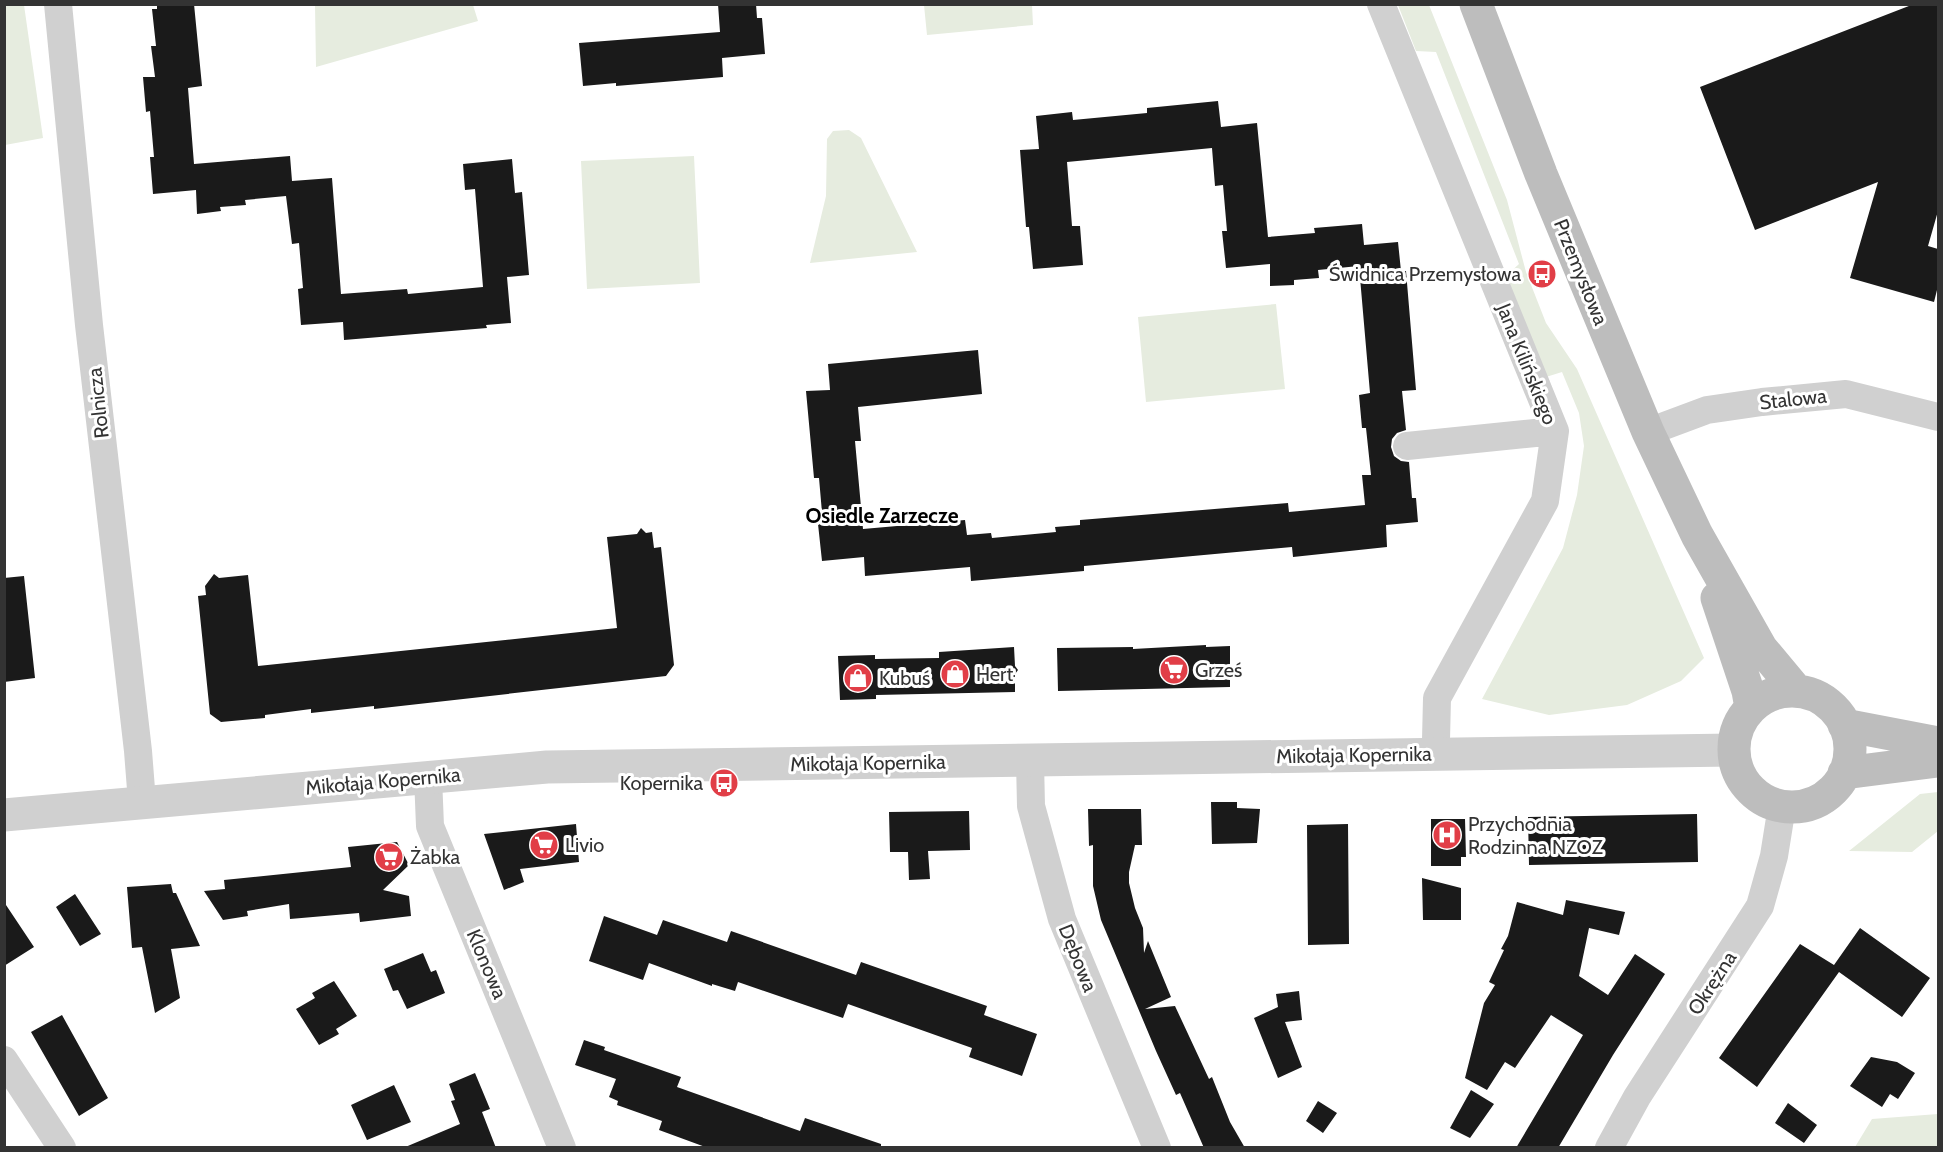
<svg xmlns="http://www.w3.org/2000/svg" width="1943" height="1152" viewBox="0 0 1943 1152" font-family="Cabin,sans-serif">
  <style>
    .green { fill: #e6ecdf }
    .building { fill: #1a1a1a }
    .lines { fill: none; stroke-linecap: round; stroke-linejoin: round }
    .minor { stroke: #d0d0d0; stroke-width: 28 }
    .tertiary { stroke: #d0d0d0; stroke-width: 33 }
    .secondary { stroke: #bdbdbd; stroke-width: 33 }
    .labels { text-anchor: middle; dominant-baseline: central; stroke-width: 6; stroke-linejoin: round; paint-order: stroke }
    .street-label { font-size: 20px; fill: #333; stroke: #fff }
    .poi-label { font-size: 20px; fill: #333; stroke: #fff; text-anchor: start }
    .neighbourhood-label { font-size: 21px; font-weight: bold; fill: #000; stroke: #fff }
  </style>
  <rect width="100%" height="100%" fill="#fff"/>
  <path class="green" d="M5 4 24 5 43 138 5 145Z
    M315 5H473L478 21 316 67Z
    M924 5H1032L1033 25 927 35Z
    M1398 5H1429L1507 200 1526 272 1546 323 1577 369 1704 658 1681 681 1627 705 1549 715 1482 699 1563 548 1577 495 1584 446 1579 413 1562 372 1546 377 1506 276 1519 264 1436 52 1416 51Z
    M849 130 861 138 917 252 810 263 826 196 827 139 833 131Z
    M694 156 700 283 587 289 581 161Z
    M1276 304 1285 389 1146 402 1138 317Z
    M1938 792V831L1912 852 1849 851 1920 794Z
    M1938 1114V1147H1855L1872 1119Z"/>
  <path class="building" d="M157 4H194L202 86 188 88 194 164 290 156 292 181 332 178 341 294 407 289 408 294 483 287 475 189 465 190 463 164 512 159 515 193 522 192 529 275 507 277 511 323 486 325 487 328 344 340 343 322 301 325 298 289 303 288 299 243 292 244 286 196 245 200 246 205 220 207 221 211 197 214 196 190 153 194 150 157H154L150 111 146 112 143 77H155L151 46H156L152 9H157Z
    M718 4H756L757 18H762L765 54 722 58 723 77 616 86V83L583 86 579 43 720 32Z
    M1914 4H1938V211L1928 246 1938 249V286L1934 302 1850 278 1878 182 1755 230 1700 87Z
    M1218 101 1221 127 1257 123 1268 237 1315 233 1314 228 1362 224 1364 245 1398 242 1401 271H1406L1416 390 1402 391 1406 430 1397 433 1392 439 1391 447 1394 456 1401 461 1409 462 1412 498H1416L1418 522 1386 525 1387 547 1293 557 1292 547 1084 566V571L971 581 970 567 865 576 864 557 822 561 818 524H823L819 478H814L806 391 830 390 828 364 978 350 982 394 858 407 861 441H855L863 529 965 520 967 535 991 533 992 538 1056 532 1055 527 1080 525V520L1288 503 1289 512 1365 505 1362 475H1371L1366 428H1362L1359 395 1370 393 1359 266 1318 270 1319 278 1294 280V285L1270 286V264L1226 268 1222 231H1227L1223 185 1215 186 1212 148 1067 162 1072 226H1080L1083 265 1033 269 1029 227H1026L1020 150 1039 149 1036 116 1072 112 1073 120 1147 113V108Z
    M641 528 646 533 652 532 654 548 661 547 674 665 666 676 374 709V706L311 713V709L265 715V718L221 722 210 714 198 596 206 595 205 586 214 574 219 578 248 575 258 666 552 635 617 628 607 537 637 534Z
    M24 576 35 678 4 682V578Z
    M1206 645V647L1230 646V687L1058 691 1057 648 1133 647V649Z
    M1014 647 1015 666 1018 670 1015 674V692L876 695V699L840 700 838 656 875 655V659L939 658V652Z
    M1211 802H1237V808L1260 809 1257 843 1212 844Z
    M1088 809H1141L1142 845H1135L1129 872V883L1135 908 1143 928 1144 953 1148 941 1171 997 1145 1009 1175 1006 1209 1079 1212 1077 1230 1122 1245 1148H1204L1180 1093 1176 1095 1156 1051 1101 920 1093 886V845L1089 846Z
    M969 811 970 850 928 851 930 879 909 880 908 852H890L889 812Z
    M1697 814 1698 862 1529 865 1528 817Z
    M1431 819H1465L1466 857H1461V866H1431Z
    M576 824 579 862 520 869 524 882 504 890 484 834Z
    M1348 824 1349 944 1308 945 1307 825Z
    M397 842 409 865 383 890 409 896 411 916 360 922 359 913 290 919 289 904 247 911 248 916 223 920 204 891 225 889 224 880 351 867 348 847Z
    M1422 878 1461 888V920H1423Z
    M171 884 173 893H176L200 946 171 949 180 998 155 1013 142 947 132 948 127 887Z
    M75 894 101 934 80 946 56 907Z
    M1566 900 1625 912 1619 935 1589 928 1579 976 1608 995 1635 954 1665 974 1613 1055 1558 1148H1516L1583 1035 1551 1015 1515 1068 1505 1062 1487 1090 1465 1078 1484 1003 1495 985 1489 982 1504 950 1501 949 1508 936 1517 902 1563 915Z
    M4 902 34 947 4 966Z
    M604 916 657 935 663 920 727 942 731 931 856 975 861 962 987 1006 984 1015 1037 1034 1022 1076 969 1057 972 1048 848 1004 843 1018 738 982 735 991 712 984V986L649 963 643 980 589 961Z
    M1860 928 1930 978 1902 1017 1839 972 1757 1087 1719 1058 1800 944 1834 965Z
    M423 953 431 972 436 970 445 993 407 1009 398 990 393 991 384 969Z
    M334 981 357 1016 336 1029 339 1034 319 1045 296 1009 315 998 312 993Z
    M1299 991 1302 1020 1285 1022 1302 1067 1278 1078 1254 1018 1278 1007 1276 994Z
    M62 1015 108 1098 79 1116 31 1032Z
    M584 1040 605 1047 604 1050 681 1077 677 1087 800 1131 805 1118 881 1144V1148H708L659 1130 662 1121 617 1105 618 1101 609 1097 616 1079 575 1065Z
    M1871 1057 1897 1062 1915 1073 1898 1099 1890 1094 1882 1107 1850 1086Z
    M475 1073 490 1109 482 1112 496 1148H403L460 1124 451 1101 455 1100 449 1084Z
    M394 1085 411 1122 367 1140 351 1105Z
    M1471 1090 1494 1104 1470 1138 1450 1128Z
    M1318 1101 1337 1113 1323 1133 1306 1121Z
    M1788 1103 1817 1125 1804 1143 1775 1123Z"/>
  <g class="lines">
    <path class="minor" d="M58 4 89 325 138 751 142 802
      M1381 4 1555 431 1545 501 1437 698 1436 740 1434 754
      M1648 432 1707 410 1762 402 1846 394 1938 417
      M1407 446 1555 431
      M1030 761 1031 806 1062 919 1157 1148
      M428 777 430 826 562 1148
      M4 1060 62 1148
      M1609 1148 1637 1097 1760 906 1774 856 1782 806"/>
    <path class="tertiary" d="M4 815 547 767 1733 750"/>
    <path class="secondary" d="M1476 4 1541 174 1648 432 1697 535 1761 648 1797 691
      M1717 598 1748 691 1751 708
      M1734 749a58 58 0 1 1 116 0a58 58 0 1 1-116 0Z
      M1844 725 1938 743
      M1844 773 1938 761"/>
  </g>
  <defs>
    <g id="bus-disc" transform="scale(1.5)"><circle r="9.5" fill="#e13e47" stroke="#fff"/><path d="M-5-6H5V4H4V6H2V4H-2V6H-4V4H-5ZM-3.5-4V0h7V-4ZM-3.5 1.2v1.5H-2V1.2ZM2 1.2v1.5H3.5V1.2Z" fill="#fff"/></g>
    <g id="supermarket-disc" transform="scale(1.5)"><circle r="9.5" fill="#e13e47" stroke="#fff"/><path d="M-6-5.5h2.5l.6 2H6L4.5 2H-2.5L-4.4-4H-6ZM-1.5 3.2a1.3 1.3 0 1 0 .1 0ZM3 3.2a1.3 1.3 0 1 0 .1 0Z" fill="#fff"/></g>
    <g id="shop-disc" transform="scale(1.5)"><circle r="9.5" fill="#e13e47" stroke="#fff"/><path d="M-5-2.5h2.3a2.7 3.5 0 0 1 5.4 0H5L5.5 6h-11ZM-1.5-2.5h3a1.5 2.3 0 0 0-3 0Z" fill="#fff"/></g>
    <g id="hospital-disc" transform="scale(1.5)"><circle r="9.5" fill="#e13e47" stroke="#fff"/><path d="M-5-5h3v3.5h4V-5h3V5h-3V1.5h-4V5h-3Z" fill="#fff"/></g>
  </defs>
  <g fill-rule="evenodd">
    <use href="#bus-disc" x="1542" y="274"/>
    <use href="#supermarket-disc" x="1174" y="670"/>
    <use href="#shop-disc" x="955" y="674"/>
    <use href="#shop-disc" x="858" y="678"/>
    <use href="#bus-disc" x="724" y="783"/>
    <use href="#hospital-disc" x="1447" y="835"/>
    <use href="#supermarket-disc" x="544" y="845"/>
    <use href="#supermarket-disc" x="389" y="857"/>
  </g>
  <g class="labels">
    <g class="street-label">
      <text transform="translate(1581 272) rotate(68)">Przemysłowa</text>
      <text transform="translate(1527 364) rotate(68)">Jana Kilińskiego</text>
      <text transform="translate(1793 399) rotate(-6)">Stalowa</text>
      <text transform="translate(98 403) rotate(-96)">Rolnicza</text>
      <text transform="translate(1354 755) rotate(-1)">Mikołaja Kopernika</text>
      <text transform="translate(868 763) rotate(-1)">Mikołaja Kopernika</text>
      <text transform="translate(383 781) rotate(-5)">Mikołaja Kopernika</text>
      <text transform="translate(1078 958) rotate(68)">Dębowa</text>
      <text transform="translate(487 964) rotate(67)">Klonowa</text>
      <text transform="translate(1712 983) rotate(-57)">Okrężna</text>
    </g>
    <g class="poi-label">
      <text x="1521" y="274" text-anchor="end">Świdnica Przemysłowa</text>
      <text x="1195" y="670">Grześ</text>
      <text x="976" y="674">Hert</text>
      <text x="879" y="678">Kubuś</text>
      <text x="703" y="783" text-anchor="end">Kopernika</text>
      <text x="1468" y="824">Przychodnia<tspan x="1468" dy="23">Rodzinna NZOZ</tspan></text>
      <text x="565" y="845">Livio</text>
      <text x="410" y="857">Żabka</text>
    </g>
    <g class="neighbourhood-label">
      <text x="882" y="515">Osiedle Zarzecze</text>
    </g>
  </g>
  <rect width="1943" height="1152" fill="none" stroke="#333333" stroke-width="12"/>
</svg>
